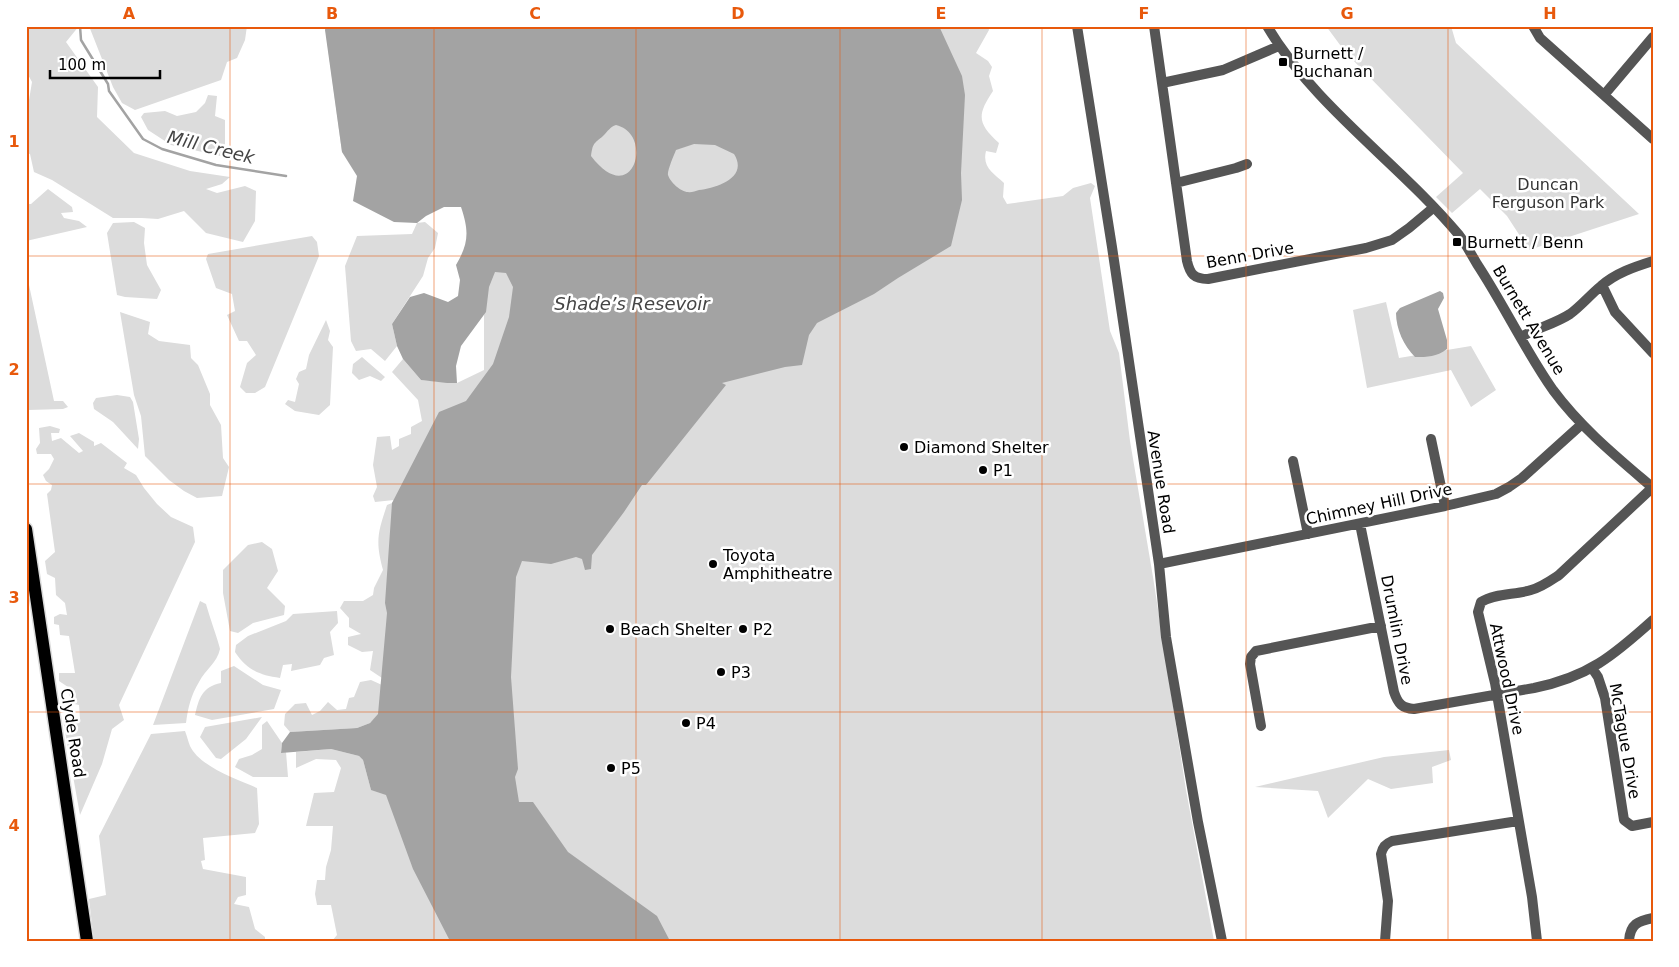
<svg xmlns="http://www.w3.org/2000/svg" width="1679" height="967" viewBox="0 0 1679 967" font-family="'DejaVu Sans',sans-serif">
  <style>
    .green { fill: #dcdcdc }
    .water { fill: #a3a3a3; fill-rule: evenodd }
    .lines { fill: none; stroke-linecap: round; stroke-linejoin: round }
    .stream { stroke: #a3a3a3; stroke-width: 2.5 }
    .major-casing { stroke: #dbdbdb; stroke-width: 15 }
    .minor { stroke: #555; stroke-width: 10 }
    .major { stroke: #000; stroke-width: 12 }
    .grid { fill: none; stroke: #e8590c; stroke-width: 1; stroke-opacity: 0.55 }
    .poi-dot { fill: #000; stroke: #fff; stroke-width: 2 }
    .labels { text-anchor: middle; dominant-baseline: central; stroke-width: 5; stroke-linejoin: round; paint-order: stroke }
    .poi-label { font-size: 16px; fill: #000; stroke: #fff; text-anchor: start }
    .park-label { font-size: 16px; fill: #333; stroke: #fff }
    .street-label { font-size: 16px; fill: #000; stroke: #fff }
    .water-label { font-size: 18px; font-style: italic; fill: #444; stroke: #fff }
    .neatline { fill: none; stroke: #e8590c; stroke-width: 2 }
    .grid-label { font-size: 16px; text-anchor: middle; font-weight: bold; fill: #e8590c }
  </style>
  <rect width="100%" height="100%" fill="#fff"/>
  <path class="green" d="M26 26H79L66 42 98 87 97 117 134 153 190 171 230 177 222 184 206 189 217 193 245 186 256 191 255 221 243 242 206 233 184 211 158 219 142 218H113L52 180 34 172 30 154 26 153V101L29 100 32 82 26 71Z
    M89 26H247L245 40 237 58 227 62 221 80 135 110 122 103 113 87Z
    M325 26H988L989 30 976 53 988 61 992 67 989 76 993 91C977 115 977 123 999 143L996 153 986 151C982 167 993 173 1004 183L1003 197 1007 204 1063 196 1073 188 1091 183 1095 186 1090 198 1110 331 1119 353 1130 441 1153 577 1186 790 1214 941H332L337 935 331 905H317L315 894 317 880H325L326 867 331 850 333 826H306L314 793 334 792 341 768 336 760 316 759 296 768V752L331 749 359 756 363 760 371 790 378 715 370 723 357 728 290 732 284 725 285 714 295 704 306 703 312 715 320 711 328 702 337 710 346 709 349 698 354 697 360 682 371 680 382 685V678L370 670 373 651 362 652 348 645V637L361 634 349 627V618L340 608 344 601H363L373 595 374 588 383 570C375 541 378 532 387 505L392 503 394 500 375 502 373 496 377 487 373 465 377 437 390 436 392 450 399 446V439L411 434V427L422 421 418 400 392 372 403 359 421 380 457 383 484 370V215L342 152Z
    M1326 26H1451L1456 43 1639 214 1529 250 1507 216 1480 189 1452 213 1436 197 1463 173 1346 53Z
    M208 95 217 96 215 116 225 120V157L171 145 148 130 141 117 144 113 165 111 177 116 196 112 205 103Z
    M48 189 72 207 73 212 61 213 64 218 79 221 87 227 26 241V204H31Z
    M134 222 145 228 144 243 147 265 161 290 157 299 125 297 117 295 107 233 113 223Z
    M425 222 438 233 435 248 428 258 423 276 392 324 397 346 385 361 371 349 356 351 351 341 345 266 357 236 412 234 417 223Z
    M312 236 317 242 319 256 265 387 255 393H246L240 387 247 363 256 355 247 341H239L227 315 235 311 232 294 216 288 206 259 208 254Z
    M26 271 54 401H63L68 407 63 409 28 410 26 408Z
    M1386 302 1399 358 1471 346 1496 390 1471 407 1451 370 1367 388 1353 310Z
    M120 312 150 322 148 334 159 341 190 345 191 358 198 365 210 394V405L221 425 223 458 229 467 222 496 197 498 184 491 169 480 145 456 141 416 134 395Z
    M326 320 330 331 328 340 333 347 330 405 319 415 295 411 285 404 288 400 295 402 299 384 296 379 299 372 306 369 309 355Z
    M362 357 385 377 381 381 370 376 359 380 352 373 353 364Z
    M117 395 130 397 133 402 139 439 138 449 113 422 94 409 93 403 96 398Z
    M50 426 60 429 59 433H51L52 441 61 438 79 453 83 451 70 436 79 433 94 442V446L101 443 127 463 124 468 136 475 144 488 157 504 171 517 193 527 195 542 119 705 124 720 112 729 102 764 80 815 63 720 80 719 79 705 70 703 68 687 59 681V673H75L69 636 60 635 59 625 54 624V617L60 614 67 615 65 603 56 595 55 578 47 574 45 561 55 552 47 494 51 490 52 485 46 481 43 475 49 469 54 459 51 454H37L36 449 40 443 39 428Z
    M262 542 272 549 278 571 267 588 285 606 284 615 253 623 238 633 230 631 223 593V570L248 545Z
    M200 601 206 604C208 612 220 646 220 649 217 663 205 670 199 682 191 695 188 708 186 723L153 725Z
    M337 611 338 623 330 632 334 655 324 658 320 665 291 671 292 664 283 665 280 678C259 675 247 670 235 652L236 645 248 636 286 621 293 614Z
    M234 666 263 685 281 690 274 709 212 720 195 715C199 698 202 687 221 683V671Z
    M262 717 246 739 221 759 216 758 200 737 205 727Z
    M267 721 282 743 281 753 286 752 288 777H253L235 767 239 759 252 755 262 749V725Z
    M185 731C187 736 188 741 190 746 200 767 237 779 257 788L259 824 255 833 203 838 205 860 201 861 203 869 246 877V895L238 897 234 904 249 907 255 929 265 937V941H94L89 899 106 895 99 836 151 734Z
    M1449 750 1451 760 1432 767 1433 783 1391 789 1368 779 1328 818 1318 791 1255 787 1384 757Z"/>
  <path class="water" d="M326 26H939L962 76 965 95 961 173 962 200 951 246 898 278 874 294 817 323 809 335 802 365 785 367 722 383 726 385 646 485H642L624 512 592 555 591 569 585 570 582 559 576 557 551 564 522 561 516 577 511 677 518 769 515 777 519 802H533L568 852 657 916 670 941H450L413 869 386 795 371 790 363 760 359 756 331 749 281 753 282 743 290 732 357 728 370 723 378 714 387 613 385 603 392 503 439 412 466 401 493 364 509 317 513 287 506 273 495 272 489 287 486 312 461 346 456 366 457 383H447L421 380 403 359 397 346 392 324 410 297 424 293 448 302 458 296 460 280 456 265C469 243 469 231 461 207H444L426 216 417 223 394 222 353 201 357 176 342 152 325 30ZM616 125C655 134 633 211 591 156 593 142 594 144 603 136 608 131 610 127 616 125ZM694 144 715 145 734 154C749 178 716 188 699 190 695 191 691 193 688 192 681 192 670 182 668 175 667 171 674 155 676 150Z
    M1440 291 1443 293 1444 298 1438 309 1447 340V349C1436 357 1428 357 1415 357 1404 346 1396 329 1396 313L1400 308Z"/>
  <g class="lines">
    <path class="stream" d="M80 26 81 40 108 84 109 91 143 139 162 149 216 165 286 176"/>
    <g class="major-casing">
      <path id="major" d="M26 529 87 941"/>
    </g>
    <path class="minor" d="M1077 26 1112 247 1159 564 1166 637 1198 822 1222 941
      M1154 26 1187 261C1190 274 1194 279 1208 279L1366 248 1392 240 1409 228 1433 208
      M1267 26C1316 108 1399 163 1459 235 1466 244 1471 254 1477 264 1504 305 1525 350 1553 390 1581 428 1618 458 1653 488
      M1533 26 1540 38 1653 139
      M1162 83 1223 70 1279 46
      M1604 95 1653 37
      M1176 183 1236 168 1247 164
      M1602 285 1615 312 1653 353
      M1521 337C1536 328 1555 324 1570 314 1581 306 1590 295 1601 286 1616 273 1634 267 1653 261
      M1431 439 1445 506
      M1293 461 1308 534
      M1360 524 1394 692C1398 704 1402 708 1414 709L1534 688C1588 677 1613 656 1653 620
      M1159 564 1445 506 1496 494 1509 487 1522 478 1582 424
      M1592 668 1598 677 1605 698 1624 820 1632 826 1653 822
      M1261 726 1250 664 1251 657 1256 651 1381 626
      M1385 941 1388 901 1381 854C1383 847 1385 844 1392 841L1518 821
      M1537 941 1532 897 1495 683 1478 612 1481 602C1495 593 1515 595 1531 590 1542 587 1550 581 1559 575L1652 488
      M1629 941C1630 924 1638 921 1653 918"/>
    <use href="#major" class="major"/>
  </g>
  <path class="grid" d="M230 26V941M434 26V941M636 26V941M840 26V941M1042 26V941M1246 26V941M1448 26V941M26 256H1653M26 484H1653M26 712H1653"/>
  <g class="poi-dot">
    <rect x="1278" y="57" width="10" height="10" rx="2.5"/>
    <rect x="1452" y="237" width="10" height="10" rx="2.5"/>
    <circle cx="904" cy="447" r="5"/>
    <circle cx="983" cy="470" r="5"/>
    <circle cx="713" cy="564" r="5"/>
    <circle cx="610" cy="629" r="5"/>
    <circle cx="743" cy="629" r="5"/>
    <circle cx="721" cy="672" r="5"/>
    <circle cx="686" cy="723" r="5"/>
    <circle cx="611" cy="768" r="5"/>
  </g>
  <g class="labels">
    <g class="poi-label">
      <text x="1293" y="53">Burnett /<tspan x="1293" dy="18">Buchanan</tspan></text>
      <text x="1467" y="242">Burnett / Benn</text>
      <text x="914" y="447">Diamond Shelter</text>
      <text x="993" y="470">P1</text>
      <text x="723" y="555">Toyota<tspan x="723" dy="18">Amphitheatre</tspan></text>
      <text x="620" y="629">Beach Shelter</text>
      <text x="753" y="629">P2</text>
      <text x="731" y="672">P3</text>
      <text x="696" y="723">P4</text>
      <text x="621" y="768">P5</text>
    </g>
    <g class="park-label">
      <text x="1548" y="184">Duncan<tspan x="1548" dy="18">Ferguson Park</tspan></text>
    </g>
    <g class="street-label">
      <text transform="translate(1250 255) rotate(-10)">Benn Drive</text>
      <text transform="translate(1529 320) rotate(59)">Burnett Avenue</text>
      <text transform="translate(1161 482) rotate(81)">Avenue Road</text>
      <text transform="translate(1379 504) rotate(-12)">Chimney Hill Drive</text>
      <text transform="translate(1397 630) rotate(79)">Drumlin Drive</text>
      <text transform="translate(1507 679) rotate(78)">Attwood Drive</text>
      <text transform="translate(73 733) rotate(81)">Clyde Road</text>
      <text transform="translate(1625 741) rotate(80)">McTague Drive</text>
    </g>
    <g class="water-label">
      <text transform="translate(211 147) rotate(14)">Mill Creek</text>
      <text x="632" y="303">Shade’s Resevoir</text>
    </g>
  </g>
  <rect width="1679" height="967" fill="none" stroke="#ffffff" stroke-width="55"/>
  <path d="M50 70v8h110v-8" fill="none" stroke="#000000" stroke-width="2.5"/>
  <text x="58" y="70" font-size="15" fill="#000000" stroke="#ffffff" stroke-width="4" paint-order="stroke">100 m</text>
  <rect x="28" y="28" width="1624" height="912" class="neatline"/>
  <g class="grid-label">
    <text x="129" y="19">A</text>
    <text x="332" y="19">B</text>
    <text x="535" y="19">C</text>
    <text x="738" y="19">D</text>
    <text x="941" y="19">E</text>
    <text x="1144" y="19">F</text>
    <text x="1347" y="19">G</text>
    <text x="1550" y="19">H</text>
    <text x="14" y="147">1</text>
    <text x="14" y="375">2</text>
    <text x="14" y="603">3</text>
    <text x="14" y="831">4</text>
  </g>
</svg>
